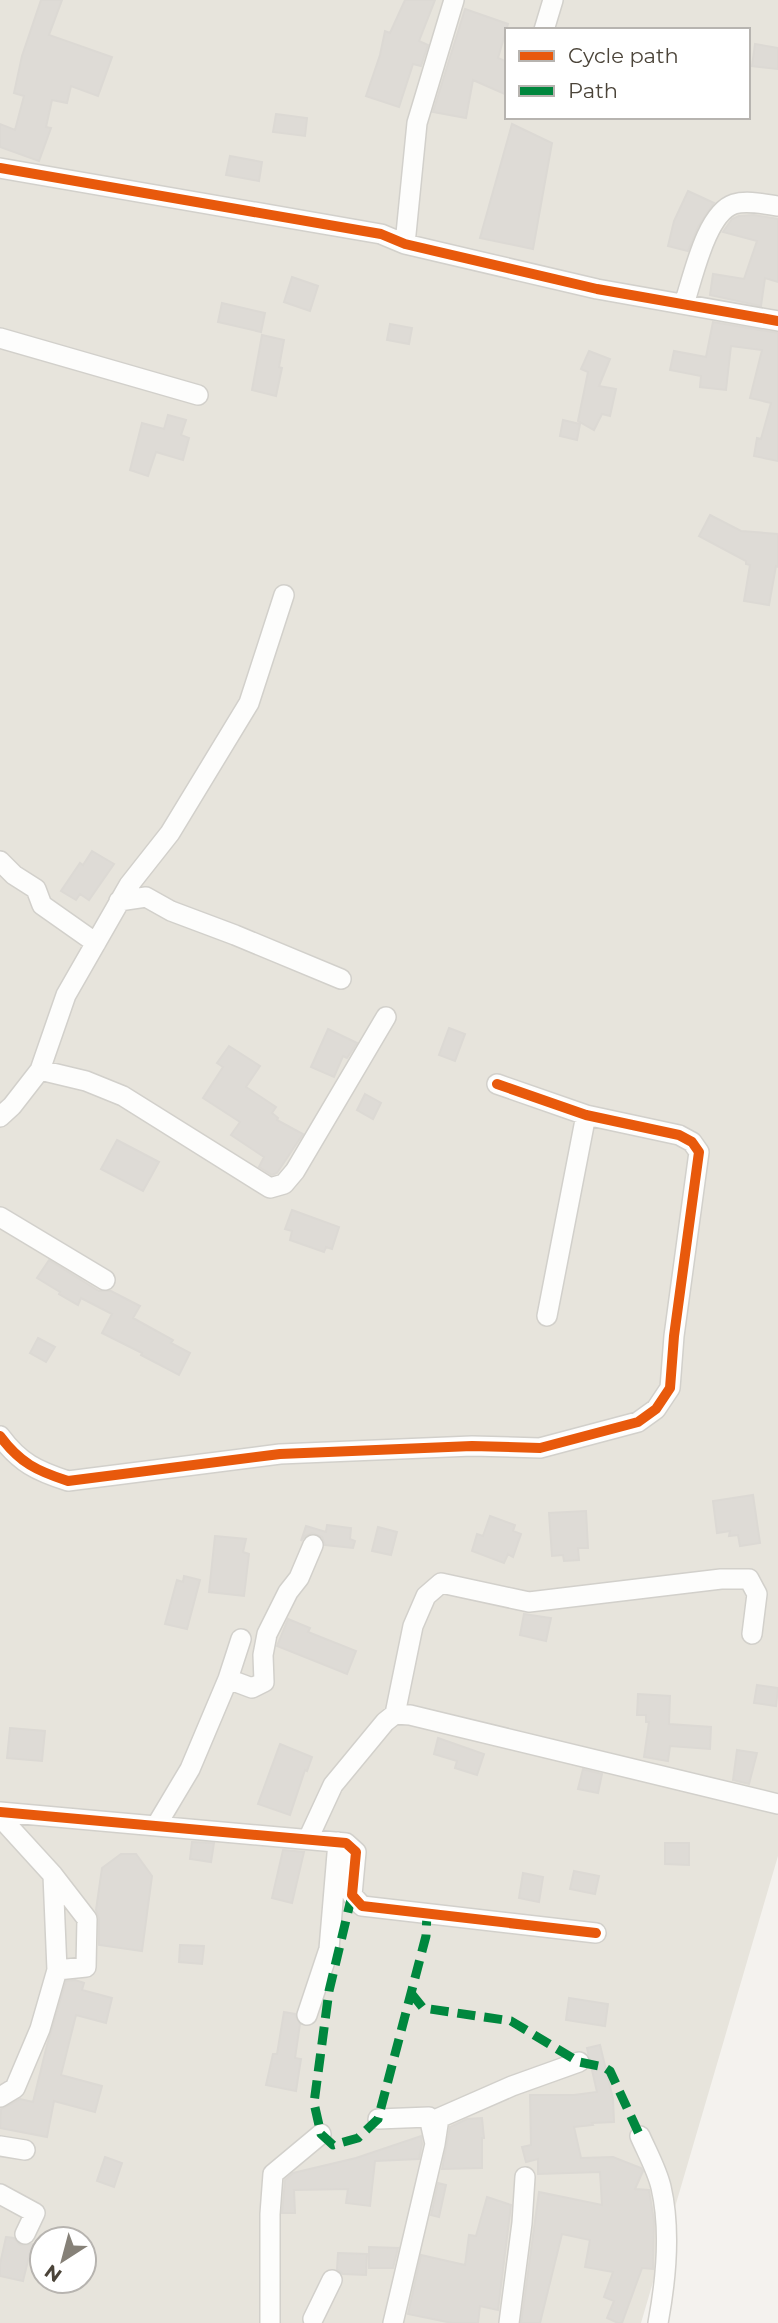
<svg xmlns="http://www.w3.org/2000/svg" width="778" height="2323" viewBox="0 0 778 2323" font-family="Montserrat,sans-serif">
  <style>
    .residential { fill: #e7e4dc; fill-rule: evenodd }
    .building { fill: #dedbd6; stroke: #dcd9d4; stroke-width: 2 }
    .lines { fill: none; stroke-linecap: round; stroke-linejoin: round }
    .minor-casing { stroke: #d2d0cb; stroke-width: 22 }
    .minor { stroke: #fdfdfc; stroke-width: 19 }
    .quiet { stroke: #00873e; stroke-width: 9; stroke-dasharray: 18 9; stroke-linecap: butt }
    .cycleway-casing { stroke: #fff; stroke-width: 15 }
    .cycleway { stroke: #e8590c; stroke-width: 10 }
  </style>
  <rect width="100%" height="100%" fill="#f4f2ee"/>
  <path class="residential" d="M0 0H778V1856L641 2323H0ZM507 30H748V117H507ZM42 2239H84V2281H42Z"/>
  <path class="building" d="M41 0H62L49 35 112 57 98 96 71 86 67 103 52 100 46 127 51 128 39 161 0 147V124L15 130 24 96 14 93 22 56Z
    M405 0H435L419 41 428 45 421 66 413 64 399 107 366 96 380 55 385 31 390 33Z
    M465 9 508 24 498 58 507 62V95L473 80 466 118 433 112Z
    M755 44 778 48V69L752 66Z
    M276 114 307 118 305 136 273 132Z
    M512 124 552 143 533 249 480 238Z
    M230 156 262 162 259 181 226 175Z
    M688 191 714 203 698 227 688 251 668 246 674 221Z
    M754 215 778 219V282L765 278 761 306 710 295 713 274 744 279 757 241 723 232 732 219 739 216Z
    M292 277 318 286 310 311 284 302Z
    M222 303 265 313 261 332 218 322Z
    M713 322 778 333V461L754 456 757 438 761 439 771 403 750 398 762 350 731 346 726 390 700 387 701 376 670 370 674 351 706 357Z
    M390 324 412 328 409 344 387 340Z
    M262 335 284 340 279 367 282 368 276 396 252 390Z
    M589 351 610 359 599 386 616 389 610 416 602 414 594 430 578 421 588 372 581 369Z
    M168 415 186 420 181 435 189 438 183 460 156 452 148 476 130 470 142 423 164 429Z
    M563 420 580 424 577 440 560 436Z
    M710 515 741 531 778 534V567L776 566 769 605 744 601 750 565 746 564V561L699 536Z
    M92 851 114 864 89 900 80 894 76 900 61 891 80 863 83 865Z
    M449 1028 465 1034 455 1061 439 1055Z
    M328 1029 357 1043 347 1058 343 1056 334 1077 311 1067Z
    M229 1046 260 1066 246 1087 276 1107 272 1113 278 1118 277 1120 303 1134 277 1173 272 1175 259 1167 264 1157 231 1135 240 1122 203 1098 223 1067 217 1063Z
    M365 1094 381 1103 373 1119 357 1110Z
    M117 1140 159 1162 143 1191 101 1169Z
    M292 1210 339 1227 332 1249 326 1247 324 1252 290 1240 292 1231 285 1229Z
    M49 1260 99 1291H111L140 1306 133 1318 173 1340 171 1343 190 1353 179 1375 141 1355 142 1353 102 1333 112 1314 81 1298 78 1305 59 1294 60 1292 37 1278Z
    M38 1338 55 1347 46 1362 30 1353Z
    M753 1495 760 1543 740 1546 738 1535 729 1536 730 1531 717 1533 713 1501Z
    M586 1511 588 1548H578L579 1560 564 1561 563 1555 552 1556 549 1513Z
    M490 1516 515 1525 513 1531 521 1534 513 1557 508 1554 504 1563 472 1551 477 1534 483 1536Z
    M327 1525 351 1528 350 1539 355 1541 353 1548 325 1545 322 1537 312 1533 305 1536 301 1541 306 1526 326 1532Z
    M378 1527 397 1532 391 1555 372 1551Z
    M215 1536 246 1539 243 1552 249 1554 244 1596 209 1592Z
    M184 1576 200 1580 187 1629 165 1624 177 1580 183 1582Z
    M524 1614 551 1618 546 1641 520 1635Z
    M288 1619 310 1628 308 1632 356 1651 347 1674 277 1646Z
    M757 1685 778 1688 776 1706 754 1703Z
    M638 1694 670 1696 669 1724 711 1727 710 1749 670 1746 668 1761 644 1757 649 1722H646V1715H637Z
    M10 1728 45 1731 42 1761 7 1758Z
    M438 1738 484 1754 477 1775 455 1768 457 1761 434 1754Z
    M280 1744 312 1757 307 1771 305 1770 290 1815 258 1804Z
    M737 1750 757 1753 749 1784 733 1780Z
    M583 1769 602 1774 598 1793 578 1789Z
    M192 1842 214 1843 211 1862 190 1859Z
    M665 1843H689V1865L665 1864Z
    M283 1850 304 1852 292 1903 272 1898Z
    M121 1854H136L152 1876 142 1951 99 1945V1919L96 1910 102 1868Z
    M574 1871 599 1876 595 1894 570 1889Z
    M523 1873 543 1877 539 1902 519 1898Z
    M180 1945 204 1946 202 1964 179 1962Z
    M75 1980 84 1983 82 1990 112 1998 106 2023 76 2015 61 2075 102 2086 95 2112 54 2101 47 2137 0 2128 1 2109 20 2099 33 2102 47 2045 66 1981Z
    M569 1998 608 2004 605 2026 566 2020Z
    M284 2012 295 2014 300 2024 295 2058 301 2059 296 2091 266 2085 273 2054H277Z
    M600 2045 613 2099 614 2122 592 2123 593 2125 574 2127 581 2158 613 2157 641 2168 643 2171 635 2189 649 2190 654 2221 653 2269 642 2268 622 2323H618L607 2318 614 2301 604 2297 613 2272 585 2267 590 2240 562 2234 540 2323H521L539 2192 602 2205 600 2172 538 2174V2159L526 2162 522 2147 531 2145 530 2095H574L597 2092 587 2048Z
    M482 2118 484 2138H482V2168L442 2169 450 2127 467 2119Z
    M421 2136 422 2144 419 2159 375 2161 370 2206 346 2203 348 2189 294 2190 295 2213H282L285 2180 293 2173 356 2158Z
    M105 2157 122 2163 114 2187 97 2181Z
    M438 2183 446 2185 439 2217 431 2215Z
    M487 2197 511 2205 498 2310 480 2306 478 2323H452L408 2314 421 2255 465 2265 469 2235 476 2236Z
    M6 2237 14 2238 20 2245 32 2244 23 2281 0 2276V2264Z
    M369 2247 398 2248 393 2268H369Z
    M338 2253 367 2254 366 2275 343 2274 337 2269Z"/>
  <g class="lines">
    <g class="minor-casing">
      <path id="minor" d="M544 30 553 0
        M0 168 381 234 405 244 597 289 778 321
        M405 244 417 123 454 0
        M684 304C693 278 706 213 734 204 747 200 764 204 778 206
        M0 338 198 395
        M0 861 14 875 36 889 42 905 96 943
        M119 901 146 897 171 911 235 935 341 979
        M40 1070 86 1081 123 1096 270 1188 284 1184 295 1171 386 1017
        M0 1117 12 1106 40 1070 66 995 129 885 170 833 249 703 284 595
        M0 1217 105 1280
        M547 1316 586 1115
        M0 1436C20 1463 37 1471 68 1481L280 1454 472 1446 540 1448 638 1422 656 1409 670 1388 674 1336 699 1152 692 1142 679 1135 586 1115 497 1084
        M228 1679 252 1688 264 1682 263 1655 267 1634 288 1592 299 1578 313 1545
        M395 1714 413 1626 426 1596 441 1583 529 1602 721 1579H749L757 1594 752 1634
        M0 1812 346 1843 356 1852 352 1895 362 1906 596 1933
        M0 1817 53 1875 87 1919 86 1967 57 1970
        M156 1826 190 1769 228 1679 241 1639
        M308 1839 333 1785 385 1722 395 1714 410 1715 778 1804
        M307 2015 329 1949 338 1842
        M0 2097 15 2088 40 2029 57 1970 53 1875
        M378 2119 429 2117 435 2144 439 2118 512 2086 579 2062
        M640 2136C647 2152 657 2170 661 2187 671 2230 666 2280 658 2323
        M0 2146 25 2150
        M0 2194 35 2213 25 2234
        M313 2319 332 2280
        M270 2323V2214L273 2174 321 2134
        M393 2323 435 2144
        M509 2323 522 2223 525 2177"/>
    </g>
    <use href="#minor" class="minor"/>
    <path class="quiet" d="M352 1895 329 1991 314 2103 321 2134 333 2145 358 2138 378 2119 426 1936 427 1913
      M411 1993 423 2008 511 2021 579 2062 604 2067 610 2071 640 2136"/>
    <g class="cycleway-casing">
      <path id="cycleway" d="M0 168 381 234 405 244 597 289 778 321
        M0 1436C20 1463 37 1471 68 1481L280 1454 472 1446 540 1448 638 1422 656 1409 670 1388 674 1336 699 1152 692 1142 679 1135 586 1115 497 1084
        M0 1812 346 1843 356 1852 352 1895 362 1906 596 1933"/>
    </g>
    <use href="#cycleway" class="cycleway"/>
  </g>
  <rect x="505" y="28" width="245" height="91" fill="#ffffff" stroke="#b7b4b0" stroke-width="2"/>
  <rect x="519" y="51" width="35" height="10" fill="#e8590c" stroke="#b7b4b0" stroke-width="2"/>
  <text x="568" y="63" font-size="21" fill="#4b4439">Cycle path</text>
  <rect x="519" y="86" width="35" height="10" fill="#00873e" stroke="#b7b4b0" stroke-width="2"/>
  <text x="568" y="98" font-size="21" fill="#4b4439">Path</text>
  <g transform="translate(63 2260) rotate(216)"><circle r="33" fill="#ffffff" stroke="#b7b4b0" stroke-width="2"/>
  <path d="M0-5L12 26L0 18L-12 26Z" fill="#868178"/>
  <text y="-10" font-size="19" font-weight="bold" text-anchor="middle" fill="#4b4439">N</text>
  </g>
</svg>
